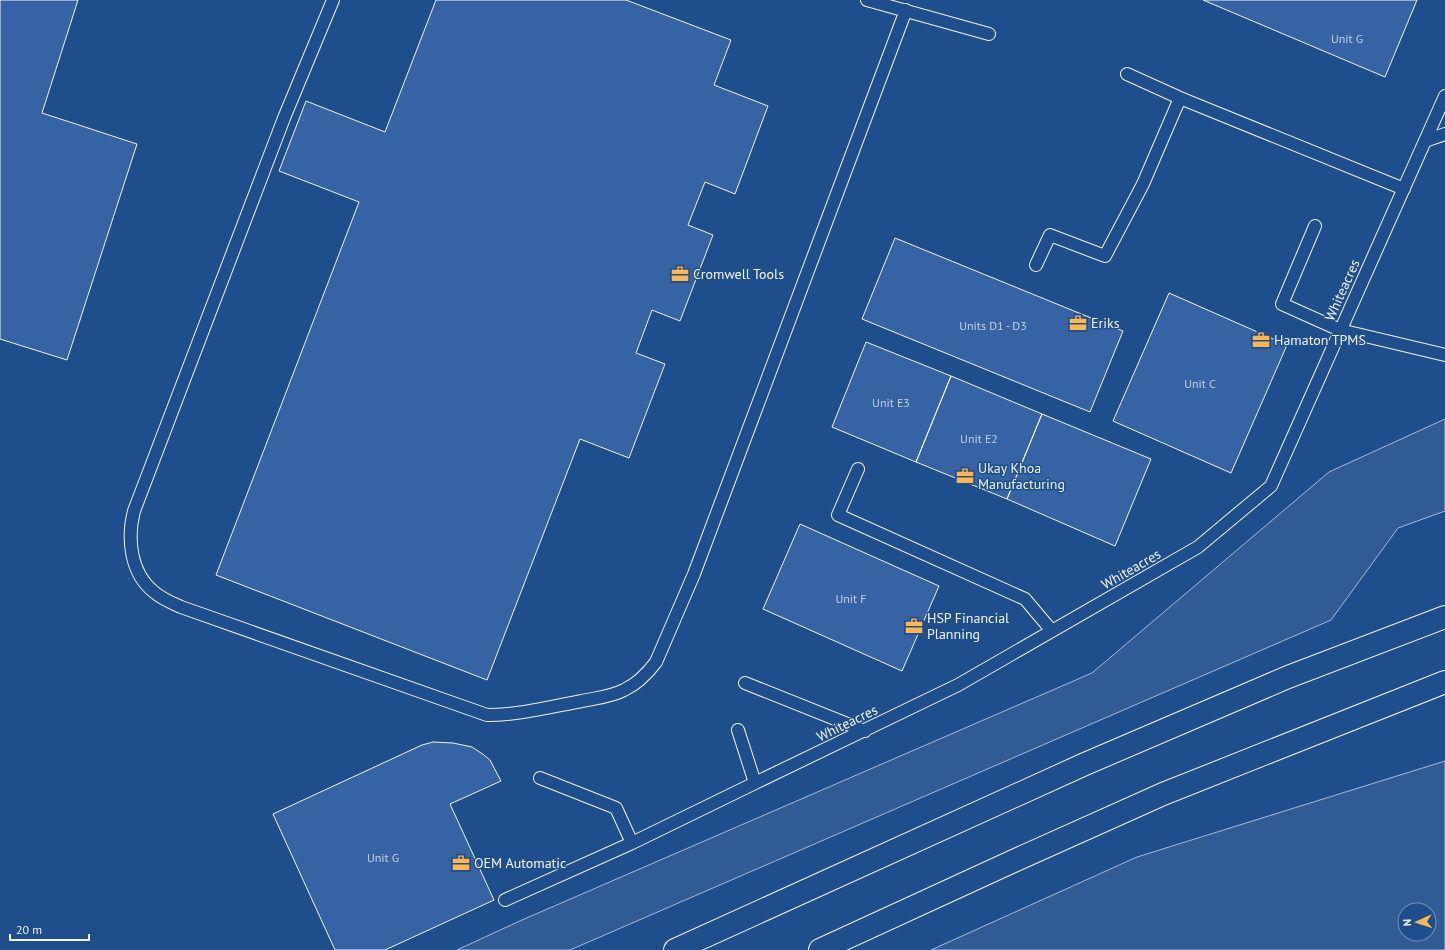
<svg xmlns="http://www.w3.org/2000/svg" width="1445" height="950" viewBox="0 0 1445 950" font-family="'PT Sans',sans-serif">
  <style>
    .built { fill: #305b95; stroke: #a8bbd7; fill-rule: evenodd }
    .building { fill: #3563a3; stroke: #f2f6ff }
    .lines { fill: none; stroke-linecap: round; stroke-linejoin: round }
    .service-casing { stroke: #f2f6ff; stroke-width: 14 }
    .motorway-casing { stroke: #f2f6ff; stroke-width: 24 }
    .service { stroke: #1f4e8c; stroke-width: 12 }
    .motorway { stroke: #1f4e8c; stroke-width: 22 }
    .labels { text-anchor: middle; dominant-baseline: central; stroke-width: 3; stroke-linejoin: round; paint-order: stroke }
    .number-label { font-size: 12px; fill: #c3d1e8 }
    .poi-label { font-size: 14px; fill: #f2f6ff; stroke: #1f4e8c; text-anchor: start }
    .street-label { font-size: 14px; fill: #f2f6ff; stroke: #1f4e8c }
  </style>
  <rect width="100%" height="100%" fill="#1f4e8c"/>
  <path class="built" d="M1445 419V511L1398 528 1331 620 570 950H457L522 920 1092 673 1329 472Z
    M1445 761V950H931L1137 857ZM1405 910H1429V934H1405Z"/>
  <path class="building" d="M0 0H78L42 113 137 144 67 360 0 339Z
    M436 0H626L731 40 714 85 768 106 735 194 705 182 688 225 713 235 680 321 652 310 636 353 665 364 629 458 580 439 487 680 216 575 359 202 279 171 306 101 385 132Z
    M1203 0H1417L1385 77Z
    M895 238 1123 331 1090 412 862 319Z
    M1169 293 1287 345 1231 473 1113 421Z
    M866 342 951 376 916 462 832 427Z
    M951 376 1042 414 1007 499 916 462Z
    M1042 414 1151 459 1115 546 1007 499Z
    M800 524 939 586 902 671 763 609Z
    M433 742 453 743 472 747 484 755 490 760 501 781 450 804 494 900 385 950H335L273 814 422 745Z"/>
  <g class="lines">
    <g class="service-casing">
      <path id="service" d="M333 0 284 118 134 511C127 538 130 573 154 592 162 599 172 603 181 607L487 715C519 715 550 707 582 701 595 698 611 697 624 690 637 684 647 674 656 662L694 574 906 10
        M867 0 989 34
        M1127 74 1180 98 1404 189
        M1425 141 1445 134
        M1315 226 1282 304 1340 330 1445 355
        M1036 265 1050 235 1105 256 1143 184 1180 98
        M858 469 838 515 1025 599 1052 631
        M745 683 865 731
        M738 730 755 783 958 685 1198 547 1271 486 1445 96
        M540 778 616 808 632 843
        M505 900 632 843 755 783"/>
    </g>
    <g class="motorway-casing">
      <path id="motorway" d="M675 950 1085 764 1288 677 1445 617
        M820 950 1018 859 1163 794 1445 682"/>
    </g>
    <use href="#service" class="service"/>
    <use href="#motorway" class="motorway"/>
  </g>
  <defs>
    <g id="office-bare" transform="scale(1.38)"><path d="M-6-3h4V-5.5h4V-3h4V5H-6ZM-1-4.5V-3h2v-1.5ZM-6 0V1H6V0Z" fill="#ffb74d" stroke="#1f4e8c" stroke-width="2.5" paint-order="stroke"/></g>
  </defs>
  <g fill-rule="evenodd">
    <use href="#office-bare" x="680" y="274"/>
    <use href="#office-bare" x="1078" y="323"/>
    <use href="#office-bare" x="1261" y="340"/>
    <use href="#office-bare" x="965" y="476"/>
    <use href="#office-bare" x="914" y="626"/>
    <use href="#office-bare" x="461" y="863"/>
  </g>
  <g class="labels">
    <g class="number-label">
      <text x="1347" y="38">Unit G</text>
      <text x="993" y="325">Units D1 - D3</text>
      <text x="1200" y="383">Unit C</text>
      <text x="891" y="402">Unit E3</text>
      <text x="979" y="438">Unit E2</text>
      <text x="851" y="598">Unit F</text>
      <text x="383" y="857">Unit G</text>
    </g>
    <g class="poi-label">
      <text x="693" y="274">Cromwell Tools</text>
      <text x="1091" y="323">Eriks</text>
      <text x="1274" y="340">Hamaton TPMS</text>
      <text x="978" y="468">Ukay Khoa<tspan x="978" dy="16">Manufacturing</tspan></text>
      <text x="927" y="618">HSP Financial<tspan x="927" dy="16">Planning</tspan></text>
      <text x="474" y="863">OEM Automatic</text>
    </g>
    <g class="street-label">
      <text transform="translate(1342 290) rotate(-66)">Whiteacres</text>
      <text transform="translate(1131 569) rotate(-30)">Whiteacres</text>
      <text transform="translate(847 723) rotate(-26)">Whiteacres</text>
    </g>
  </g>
  <g transform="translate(1417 922) rotate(267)"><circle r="19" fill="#1f4e8c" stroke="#7391ba"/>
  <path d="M0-3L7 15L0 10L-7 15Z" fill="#ffb74d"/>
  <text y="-6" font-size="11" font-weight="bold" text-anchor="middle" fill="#f2f6ff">N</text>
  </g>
  <path d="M10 934v6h79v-6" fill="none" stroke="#f2f6ff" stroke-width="2"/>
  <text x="16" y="934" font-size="12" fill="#f2f6ff" stroke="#1f4e8c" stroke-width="3" paint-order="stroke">20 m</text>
</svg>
